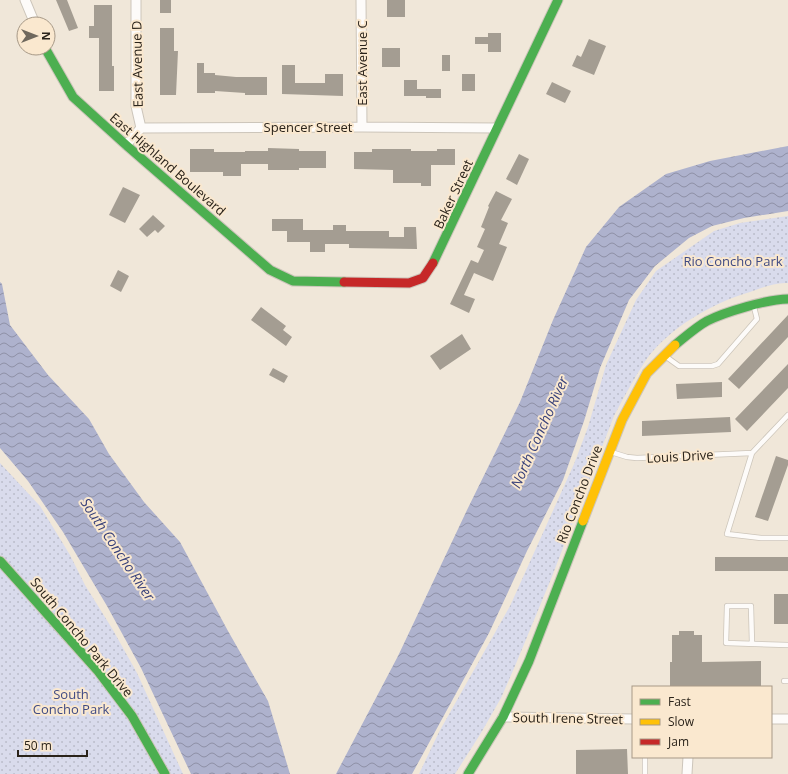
<svg xmlns="http://www.w3.org/2000/svg" width="788" height="774" viewBox="0 0 788 774" font-family="'Open Sans',sans-serif">
  <style>
    .grass { fill: url(#grass-dots) }
    .water { fill: url(#water-waves) }
    .building { fill: #a49d92 }
    .lines { fill: none; stroke-linecap: round; stroke-linejoin: round }
    .lane-casing { stroke: #ccc5ba; stroke-width: 6 }
    .street-casing { stroke: #ccc5ba; stroke-width: 11 }
    .fast-casing { stroke: #ccc5ba; stroke-width: 11 }
    .slow-casing { stroke: #ccc5ba; stroke-width: 11 }
    .jam-casing { stroke: #ccc5ba; stroke-width: 11 }
    .lane { stroke: #fdfbf9; stroke-width: 4.5 }
    .street { stroke: #fdfbf9; stroke-width: 9 }
    .fast { stroke: #4caf50; stroke-width: 9 }
    .slow { stroke: #ffc107; stroke-width: 9 }
    .jam { stroke: #c62828; stroke-width: 9 }
    .labels { text-anchor: middle; dominant-baseline: central; stroke-width: 4; stroke-linejoin: round; paint-order: stroke }
    .street-label { font-size: 13px; fill: #2a231a; stroke: #fae8cf }
    .park-label { font-size: 13px; fill: #3f4a83; stroke: #fae8cf }
    .water-label { font-size: 14px; font-style: italic; fill: #38417a; stroke: #fae8cf }
  </style>
  <defs>
    <pattern id="grass-dots" width="8" height="8" patternUnits="userSpaceOnUse"><rect width="8" height="8" fill="#d9dbec"/><path d="M2 2h.1M6 6h.1" fill="none" stroke="#babcca" stroke-width="1.8" stroke-linecap="round"/></pattern>
    <pattern id="water-waves" width="16" height="10" patternUnits="userSpaceOnUse"><rect width="16" height="10" fill="#aeb2cd"/><path d="M0 5q4-4 8 0t8 0" fill="none" stroke="#8e90a6"/></pattern>
  </defs>
  <rect width="100%" height="100%" fill="#f0e7d9"/>
  <path class="grass" d="M788 216V283C775 282 762 288 750 292 712 303 669 328 646 360 634 378 624 397 614 416L551 579 515 666 501 698 481 733 455 774H419L439 732 510 606 574 464 588 427 606 365 636 300 656 271 714 231 740 223Z
    M0 463 40 506 70 555 85 585 113 630 137 673 183 774H0Z"/>
  <path class="water" d="M788 146V211L744 218 712 226 689 238 655 266 629 300 600 368 584 421 563 480 527 551 489 633 412 774H336L398 656 467 510 520 402 553 320 586 247 619 207 666 174 710 161Z
    M0 282 2 284 10 325 48 375 89 419 109 454 144 502 180 542 228 631 268 701 290 774H191L141 668 107 606 63 532 28 481 0 448Z"/>
  <path class="building" d="M56 0H67L78 28 69 31Z
    M160 0H171V13H160Z
    M387 0H405V17H387Z
    M94 5H112V66H114V91H99V38H89V26H94Z
    M160 28H174V51H178L176 95H160Z
    M488 33H501V52H488V44H475V37H488Z
    M589 39 606 46 594 75 572 66 577 55 581 57Z
    M382 48H400V67H382Z
    M442 55H450V71H442Z
    M197 63H204V73H215V75L236 77H267V95H245V93L215 91V93H197Z
    M282 65H295V83H325V74H343V96L282 94Z
    M462 74H475V91H462Z
    M404 80H417V89H441V98H426V96H404Z
    M552 82 571 91 565 103 546 94Z
    M268 148 299 149V151H326V168H299V170H268V164H241V176H223V172H190V149H214V152H245V151H268Z
    M372 149H411V151H437V149H455V165H431V186H421V183H393V170L354 169V152H372Z
    M519 154 529 159 517 185 506 179Z
    M123 187 140 195 125 223 109 215Z
    M496 191 512 199 501 220 508 223 499 244 507 247 493 281 474 273 464 295 475 299 469 313 450 304 471 260 478 263 484 250 477 247 485 229 481 227 489 207 488 206Z
    M153 215 165 226 158 233 155 230 147 237 139 229Z
    M272 219H303V230H333V225H346V231H389V237H404V227H416L417 249 349 248V244H325V252H310V242H287V231H272Z
    M118 270 129 276 121 292 110 286Z
    M261 307 286 326 283 330 292 337 286 346 251 320Z
    M788 315V337L739 389 728 379Z
    M462 334 471 349 440 370 430 356Z
    M788 364V388L747 431 735 419Z
    M273 368 288 376 284 383 269 375Z
    M722 382V397L677 399 676 384Z
    M730 417 731 432 642 436V421Z
    M776 456 788 460V465L768 521 755 517Z
    M715 557H788V571H715Z
    M774 594H788V624H774Z
    M679 631H694V635H702V662L761 661V687H670V662H672V635H679Z
    M627 749 628 774H576V750Z"/>
  <g class="lines">
    <g class="lane-casing">
      <path id="lane" d="M665 356 679 366H712L718 364 757 319 754 307
        M788 415 752 453 727 534 761 538H788
        M611 452 627 457 637 458 752 453
        M752 644 751 606H727L726 643 788 645
        M784 681H788
        M645 774V757"/>
    </g>
    <g class="street-casing">
      <path id="street" d="M25 0 35 24
        M136 0V106L141 128
        M361 0 362 127
        M126 145 141 128 362 127 497 128
        M503 717 633 719
        M771 719H788
        M687 774 688 757"/>
    </g>
    <g class="fast-casing">
      <path id="fast" d="M45 48 73 97 126 145 270 270 293 281 344 282
        M433 263 558 0
        M675 345C685 337 696 327 707 321 725 312 768 299 788 299
        M0 561 98 671 132 716 165 774
        M468 774 503 717 529 661 583 521"/>
    </g>
    <g class="slow-casing">
      <path id="slow" d="M583 521 622 420 647 373 675 345"/>
    </g>
    <g class="jam-casing">
      <path id="jam" d="M344 282 409 283 423 278 433 263"/>
    </g>
    <use href="#lane" class="lane"/>
    <use href="#street" class="street"/>
    <use href="#fast" class="fast"/>
    <use href="#slow" class="slow"/>
    <use href="#jam" class="jam"/>
  </g>
  <g class="labels">
    <g class="street-label">
      <text transform="translate(362 63) rotate(-90)">East Avenue C</text>
      <text transform="translate(137 64) rotate(-91)">East Avenue D</text>
      <text x="308" y="127">Spencer Street</text>
      <text transform="translate(168 164) rotate(41)">East Highland Boulevard</text>
      <text transform="translate(453 194) rotate(-65)">Baker Street</text>
      <text transform="translate(680 456) rotate(-3)">Louis Drive</text>
      <text transform="translate(579 494) rotate(-69)">Rio Concho Drive</text>
      <text transform="translate(82 637) rotate(50)">South Concho Park Drive</text>
      <text transform="translate(568 718) rotate(1)">South Irene Street</text>
    </g>
    <g class="park-label">
      <text x="733" y="261">Rio Concho Park</text>
      <text x="71" y="694">South<tspan x="71" dy="15">Concho Park</tspan></text>
    </g>
    <g class="water-label">
      <text transform="translate(539 432) rotate(-66)">North Concho River</text>
      <text transform="translate(118 549) rotate(56)">South Concho River</text>
    </g>
  </g>
  <rect x="632" y="686" width="140" height="72" fill="#fae8cf" stroke="#a79987"/>
  <rect x="640" y="699" width="20" height="6" fill="#4caf50" stroke="#a79987"/>
  <text x="668" y="706" font-size="12" fill="#2a231a">Fast</text>
  <rect x="640" y="719" width="20" height="6" fill="#ffc107" stroke="#a79987"/>
  <text x="668" y="726" font-size="12" fill="#2a231a">Slow</text>
  <rect x="640" y="739" width="20" height="6" fill="#c62828" stroke="#a79987"/>
  <text x="668" y="746" font-size="12" fill="#2a231a">Jam</text>
  <g transform="translate(36 36) rotate(90)"><circle r="19" fill="#fae8cf" stroke="#a79987"/>
  <path d="M0-3L7 15L0 10L-7 15Z" fill="#6f685d"/>
  <text y="-6" font-size="11" font-weight="bold" text-anchor="middle" fill="#2a231a">N</text>
  </g>
  <path d="M18 750v6h69v-6" fill="none" stroke="#2a231a" stroke-width="2"/>
  <text x="24" y="750" font-size="12" fill="#2a231a" stroke="#fae8cf" stroke-width="3" paint-order="stroke">50 m</text>
</svg>
